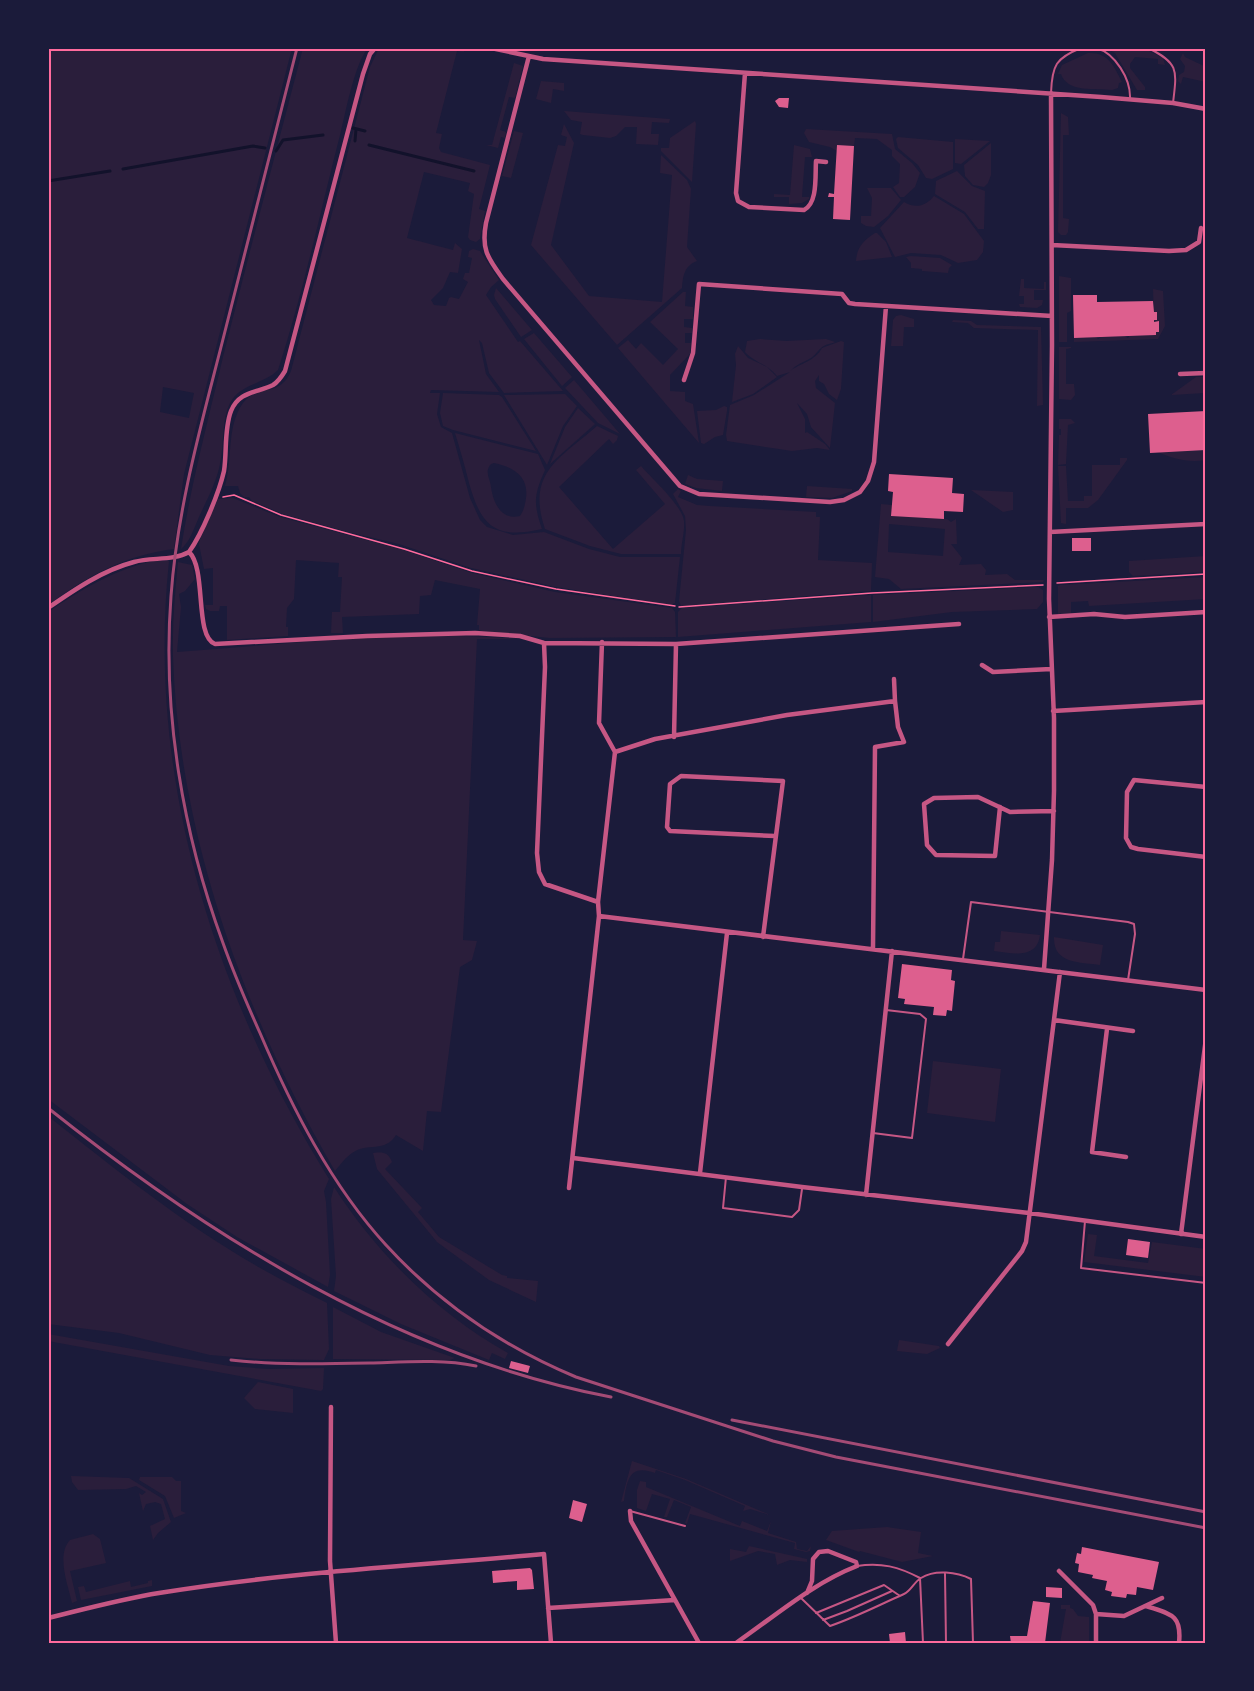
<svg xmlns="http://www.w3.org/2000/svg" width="1254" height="1691" viewBox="0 0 1254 1691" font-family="Arial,sans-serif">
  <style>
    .green { fill: #2a1e3b; fill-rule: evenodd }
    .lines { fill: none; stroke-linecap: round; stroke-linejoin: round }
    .stream { stroke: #12122b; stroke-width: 3 }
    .building { fill: #dd5f8e }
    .path { stroke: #ff6b9d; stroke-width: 1.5 }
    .service { stroke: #c65784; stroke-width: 2 }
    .minor { stroke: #c65784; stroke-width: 4.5 }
    .rail { stroke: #a44b75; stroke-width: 3 }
    .neatline { fill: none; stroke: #ff6b9d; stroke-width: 2 }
  </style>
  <rect width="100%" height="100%" fill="#1b1b3a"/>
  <path class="green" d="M48 48H292L184 474 174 549C125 555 88 576 48 605ZM163 387 194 393 189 418 160 412Z
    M303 48H368C354 65 346 112 340 135 320 213 303 293 278 370 264 384 240 384 230 403 222 419 224 440 221 458 218 480 208 497 199 517 194 528 190 542 181 549 191 484 208 421 223 357 249 254 276 151 303 48Z
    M379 48H463L464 52 457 51 436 133 442 134 439 148 441 152 490 165 479 209 485 211 480 239 476 242 470 240 468 237 474 194 468 191 470 183 424 172 407 238 453 250 455 243 462 249 458 273 450 272 443 288 431 300 434 305 446 306 449 298 451 297 459 299 468 282 463 279 465 273H469L472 258 468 257 469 251 473 249 480 251 499 280 491 287 486 295 518 342 520 341 563 391 504 393 489 373 482 343 479 340 486 374 499 392 431 390 430 393H440L437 414 441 427 452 433 470 498 480 520 487 527 513 535 544 532 589 549 620 557H680L675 603 671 605 556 587 471 568 399 544 344 531 283 514 252 501 249 497H244L240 493 238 486H225C233 459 226 427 243 403 259 382 279 399 291 371L370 67Z
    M1107 48H1143L1163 58 1165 65 1158 64V59L1135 57 1130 64V68L1145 87V90H1137L1115 53Z
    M1088 53C1108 52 1114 66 1122 82L1119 83 1118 88 1112 90C1096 88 1067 93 1061 74H1058L1062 65Z
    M1183 53 1185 57 1206 67V82L1183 77 1181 84 1178 81 1179 75 1184 72 1185 66 1180 59Z
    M514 63 523 66 515 98 509 97 500 130 506 132 505 138 501 137 498 148 486 145H492Z
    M541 81 564 83V91L553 89 551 103 536 99Z
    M564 111 670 119 669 123 652 122 651 134H659L658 145 636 144 637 127H625L616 136 610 138 583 135 580 134 582 122 571 120Z
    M1061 113 1068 117 1069 135H1063V218L1069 219 1068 232 1066 235H1061L1058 232Z
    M695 121 696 124 692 182 661 151V148H669L670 138Z
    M564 124 574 143 551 245 589 296 662 302 672 175 660 173 661 155 687 180 691 189 687 247 697 261C684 266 683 276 682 288L617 345 531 245 558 145 565 146 567 137 561 135Z
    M806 129 892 134 895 149 912 163 920 173 915 187 904 197H900L893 187 899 183 900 164 892 156V150L877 139 855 138 854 146 837 145V151L830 147 809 142 804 133Z
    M514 131 523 133 511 178 502 176Z
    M898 137 953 142V169L932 179 926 178 918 165 898 148 896 139Z
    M955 139 990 141 961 164 955 163Z
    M991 143V175L988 183 984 187 973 185 965 176 964 165Z
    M794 145 810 149 812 157H805L802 197H809V199L802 203 789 204V197H774V194L790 195Z
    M957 171 972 186 985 191 984 229H978L965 212 935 194 936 181Z
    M867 188H891L901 200 888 216 874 227 866 226 861 223V216H871L872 198Z
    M934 196 964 214 984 241 983 252 977 260 958 263 941 255 911 253 895 257 880 228 904 202C916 209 926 206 934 196Z
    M875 233H877L886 242 892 257 856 261C857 247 863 241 875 233Z
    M911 256 940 258 952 265 949 268 948 273 922 271V269L911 268V263L906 257Z
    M1059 276 1071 278V311L1067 313V342H1059Z
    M1021 279H1024V288L1044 289V282H1046V290H1034V300H1043L1042 305 1037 308 1020 307 1019 304H1024V296H1019Z
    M496 288 532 330 521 337 495 299 494 295Z
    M1153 289 1163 291 1165 326 1158 339 1074 342V338L1096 337 1098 339 1101 337 1125 336 1128 338 1129 336 1156 335V332H1159V322H1154Z
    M683 292H686L685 306 693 307V319H684V327L692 328V333H685V343H691L690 354 670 375V391L685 392V401L693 404 699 443 618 348 628 340 636 349 641 343 663 365 678 349 650 322Z
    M901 315 914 319V327H904L903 346H891L893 320 896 316Z
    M953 320 971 321 977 325 1041 327 1043 405 1037 406 1038 330 974 328 968 323 952 322Z
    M534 333 572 377 562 386 524 339Z
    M760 339 786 341 826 339 835 342C831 344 825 344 821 348 817 351 816 355 811 358 802 363 797 364 790 371 801 363 815 361 822 348L841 341 844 342 841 389 837 400 829 394 824 384 819 381V375L815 381 816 388 835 403 830 448 811 427 807 414 797 403 805 419V433L807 432 825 444 830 450 817 448 792 451 727 441 726 435 730 405 754 395 790 372 777 376C768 364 755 363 745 352L747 341Z
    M738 346 748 358 767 367 777 377 753 394 732 402 736 365 735 354Z
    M1059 347H1071V348L1066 349V384H1074L1075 395 1071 400 1059 399Z
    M1196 377H1204L1205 393 1171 395Z
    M574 380 620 434 598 423 565 388Z
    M443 393 499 395 502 397 536 451 453 430 443 426 440 413Z
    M565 394 577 406 563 426 547 465 504 395Z
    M724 406 727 407V411L723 435 715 437 704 444 701 443 697 411 716 410Z
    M578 408 595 424 550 464 565 427Z
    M1059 419H1071L1075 423 1068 425 1066 464 1058 465 1059 435H1061V429H1059Z
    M597 426 618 436 617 440 613 444 609 439 559 487 613 549 665 504 636 470 641 466C652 479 682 505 684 521 685 531 681 544 681 554H621L590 546 545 529C526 473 559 459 597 426Z
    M455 433 538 454 545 470C534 495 533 503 542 529 495 540 481 526 469 483 465 466 460 450 455 433ZM494 463C513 467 529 476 526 498 525 505 524 510 520 516 501 521 493 502 491 487 490 478 484 472 491 464Z
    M1206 450V460C1188 463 1174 459 1158 452Z
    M1120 458H1127V460L1098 500 1088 508H1066V524L1061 523 1058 466H1066L1068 501H1084V496H1092V465H1120Z
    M688 475 697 479 723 481 722 491 696 488 685 484Z
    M807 486 852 489V491L832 498 806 497Z
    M678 489 681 491 678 497 697 505 710 506 816 512V517H820L818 560 872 563 871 591 681 606 679 601 686 530 685 516 673 494Z
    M971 490 1013 492V510L1003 512Z
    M233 498 280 517 400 549 472 573 555 592 672 608 675 612 676 637 550 638 482 631 479 630V625H477L480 589 435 580 431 595 420 596 419 614 342 617 343 633H331L332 612H340L342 577H338L339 563 296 560 294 599 287 608 286 627H288V636L227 640V606H220L219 611H210L206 609 205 605H213V568L204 569 199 544 200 539 218 499Z
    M881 504 892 505V516L947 519 951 522 956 519 957 544H951L962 558 959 565 981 564 986 570 985 575 1007 574 1015 580H1044L1043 582 901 589 889 579 875 577ZM889 524 945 529 943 556 888 552Z
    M1206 556V572L1133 576 1129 572V561Z
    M153 561H169C146 779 215 995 329 1179L324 1191 326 1202 330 1275 328 1287 237 1237 187 1204 48 1099V612C81 590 113 570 153 561Z
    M178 562 192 565 195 579 185 591 179 594 181 607 177 652C290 644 406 629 519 639H477L463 940 477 941 472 960 460 967 441 1112 427 1111 423 1151 396 1135C385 1153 368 1142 352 1153 346 1157 340 1165 335 1171 245 1016 179 837 173 657 172 625 175 593 178 562Z
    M1206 577V599L1089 606 1088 601 1071 602V613L1058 614V586L1060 585Z
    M1038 587 1043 590V602L1037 609 952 612 873 622V595Z
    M871 595V622L678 637V612L682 608Z
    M1001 931 1040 935C1037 960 1011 953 994 951L995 942H1000Z
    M1054 937 1103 945 1100 965C1080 962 1053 964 1054 937Z
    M933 1061 1001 1069 995 1122 927 1113Z
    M48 1116C116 1170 186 1226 262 1269 283 1281 305 1292 327 1303L329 1349 324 1360 260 1359 210 1355 119 1333 48 1324Z
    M373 1153C383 1152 388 1152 392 1162L385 1169 422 1208 418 1212 439 1237 502 1275 507 1276V1278L538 1281 536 1302 489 1280 437 1242 377 1169Z
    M334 1187C377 1254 438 1314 508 1353L505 1359 492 1353 489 1360 401 1324 334 1291 336 1276 331 1199Z
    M1088 1234 1097 1235 1094 1256 1148 1263 1152 1242 1206 1249V1277L1084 1262Z
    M333 1307 381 1332 455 1358 450 1360 333 1359Z
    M48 1334 229 1366 268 1369 324 1368 323 1389 321 1391 48 1341Z
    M899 1340 939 1346 940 1348 927 1354 897 1351Z
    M258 1382 293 1389V1413L255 1409 244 1398Z
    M632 1461 686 1479 770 1515 750 1509 743 1511 745 1506 685 1480 656 1470 655 1473C630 1464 627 1479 624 1501L621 1502Z
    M71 1476 129 1478 163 1499 171 1522 158 1533 153 1540 150 1526 165 1519 161 1504 155 1502 146 1504 143 1511 139 1493 142 1495 146 1492 136 1486 126 1489 78 1490 72 1482Z
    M140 1477H172L176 1481H181V1511L186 1513 174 1518 165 1496 139 1480Z
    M640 1481 646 1482V1487L740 1526 742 1521 767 1531 771 1521 768 1533 796 1542 797 1549 807 1551 811 1546 810 1551 806 1552 794 1549 795 1543 690 1514 687 1524 685 1523 691 1507 674 1500 667 1517H664L670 1499 652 1494 646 1511 637 1508V1490Z
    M887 1527 921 1532 918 1553 933 1556 902 1562 860 1551 859 1552 826 1540 832 1531Z
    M93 1534 100 1539 106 1563 70 1571 77 1601 72 1603C68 1585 56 1555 70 1540Z
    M749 1546 807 1559V1562L790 1560 777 1565 775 1554 758 1551 730 1561V1549L746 1552Z
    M152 1580V1586L81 1600 78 1587 84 1586 86 1592 130 1581 131 1587 148 1583V1581Z
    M1061 1605H1070V1608L1073 1609 1078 1616 1089 1617V1641L1079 1643H1060L1066 1609H1061Z"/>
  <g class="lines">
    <path class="stream" d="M353 128 365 131
      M355 141 356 129
      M369 145 474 171
      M276 151 283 140 323 135
      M123 169 253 146 265 148
      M48 181 110 171"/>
  </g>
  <path class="building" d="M779 98H789L788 108 779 107 775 101Z
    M837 145 854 146 850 220 833 219 834 197H828L829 193 834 194Z
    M1073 295H1097V302L1153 301 1154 312H1157V320H1154V322L1159 321V332H1156V335L1074 338Z
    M1206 411V450L1150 453 1148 414Z
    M889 474 953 478 952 493 964 494 963 512 944 511V519L891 516 893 492 888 491Z
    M1072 538H1091V551H1072Z
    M902 964 952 970 951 980 955 981 952 1011 947 1010 946 1016 933 1015 934 1007 904 1004 905 999 898 998Z
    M1128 1239 1150 1242 1148 1258 1126 1255Z
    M511 1361 530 1366 528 1373 509 1368Z
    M573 1500 587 1504 582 1522 569 1518Z
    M1082 1547 1159 1562 1153 1590 1137 1587 1136 1595 1127 1594 1126 1598 1111 1596 1112 1592 1105 1590 1107 1581 1092 1578 1093 1575 1078 1572 1079 1564 1075 1563 1077 1553 1081 1554Z
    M530 1568 532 1570 534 1589 517 1590V1581L493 1583 492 1571Z
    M1046 1587 1062 1588V1598L1046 1597Z
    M1033 1601 1050 1603 1045 1643H1011L1010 1636H1027Z
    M905 1632 906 1643H890L889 1634Z"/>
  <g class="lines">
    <path class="path" d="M223 497 234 495 281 515 404 549 472 571 556 589 675 606
      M1057 583 1206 574
      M679 607 872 593 1043 585"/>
    <path class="service" d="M1096 48C1115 53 1131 79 1130 99
      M1148 48C1179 63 1177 70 1173 103
      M1051 93C1052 65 1056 58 1081 48
      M963 959 971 902 1128 922 1134 924 1135 934 1128 980
      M873 1133 912 1138 926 1019 920 1014 886 1010
      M726 1177 723 1208 792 1217 799 1210 802 1189
      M1085 1221 1081 1268 1206 1283
      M630 1511 685 1526
      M857 1566C881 1562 899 1567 920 1578
      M945 1574 946 1643
      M920 1578 923 1643
      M801 1598 830 1626C856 1617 879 1605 904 1594 911 1591 914 1582 921 1578 935 1569 957 1572 971 1579L973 1643
      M816 1613 884 1585 900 1596
      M823 1620 847 1611 892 1591"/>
    <path class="minor" d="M491 48 543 59 1101 97 1173 103 1206 109
      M529 56 486 223C481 250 488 258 503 279L680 486 699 494 830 502 844 500 860 492 868 481 874 462 886 306
      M745 73 736 193 738 201 749 207 804 210C818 203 815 176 816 161L826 162
      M1052 245 1169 251 1186 250 1199 242 1201 228
      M1180 374 1206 373
      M684 380 693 353 699 284 842 294 849 303 855 304 1052 316
      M1050 532 1206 524
      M189 552C207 569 194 636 215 644L367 636 475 633 520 636 544 643 676 644 959 624
      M189 552C202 534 219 493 224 471 227 452 224 429 231 411 239 391 257 393 273 385 278 382 282 376 285 371L363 74 370 54 375 48
      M48 608C74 590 103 570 134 562 152 557 173 561 189 552
      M1049 617 1094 614 1125 617 1206 612
      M602 642 599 723 615 752
      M544 643 545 667 537 853 539 872 545 884 598 902
      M982 665 993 672 1051 669
      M894 679 895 701
      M1053 711 1206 702
      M674 737 676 644
      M615 752 655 739 787 715 895 701 898 727 904 742 875 747 873 948
      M1206 787 1134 780 1127 792 1126 838 1131 847 1138 849 1206 857
      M1000 807 995 856 936 855 927 845 924 804 934 798 978 797 1010 812 1054 811
      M599 916 1206 990
      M763 937 783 781 681 776 670 784 667 827 670 831 775 836
      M1044 969 1052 860 1054 791V718L1049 599 1052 345 1051 93
      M1054 1020 1133 1031
      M1107 1029 1092 1152 1126 1157
      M573 1158 802 1187 1029 1213 1206 1237
      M700 1173 727 933
      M569 1188 599 916 598 902 615 752
      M866 1195 892 951
      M1181 1234 1206 1038
      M948 1344 1022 1251 1026 1242 1060 972
      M331 1407 330 1561 336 1643
      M630 1511 631 1521 699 1643
      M1059 1571 1093 1605 1096 1614 1124 1616 1162 1598
      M1146 1606C1170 1614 1182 1614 1179 1643
      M548 1608 675 1600
      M48 1618C85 1609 122 1599 159 1593 287 1572 416 1566 544 1554L551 1643
      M736 1643C775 1616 813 1583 857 1566L856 1562 828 1551 819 1552 813 1559 812 1581 807 1593
      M1096 1643V1614"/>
    <path class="rail" d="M297 48C272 148 246 247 221 347 200 429 177 511 171 596 162 713 183 834 223 943 234 974 247 1004 260 1033 292 1108 331 1185 386 1245 439 1303 504 1347 576 1377L773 1441 836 1457 1206 1528
      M48 1108C211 1238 404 1358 611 1397
      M231 1360C277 1365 323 1364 370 1363 405 1362 441 1359 476 1366
      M732 1420 1206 1512"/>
  </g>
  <rect width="1254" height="1691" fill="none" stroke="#1b1b3a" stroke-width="99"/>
  <rect x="50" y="50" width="1154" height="1592" class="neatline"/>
</svg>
